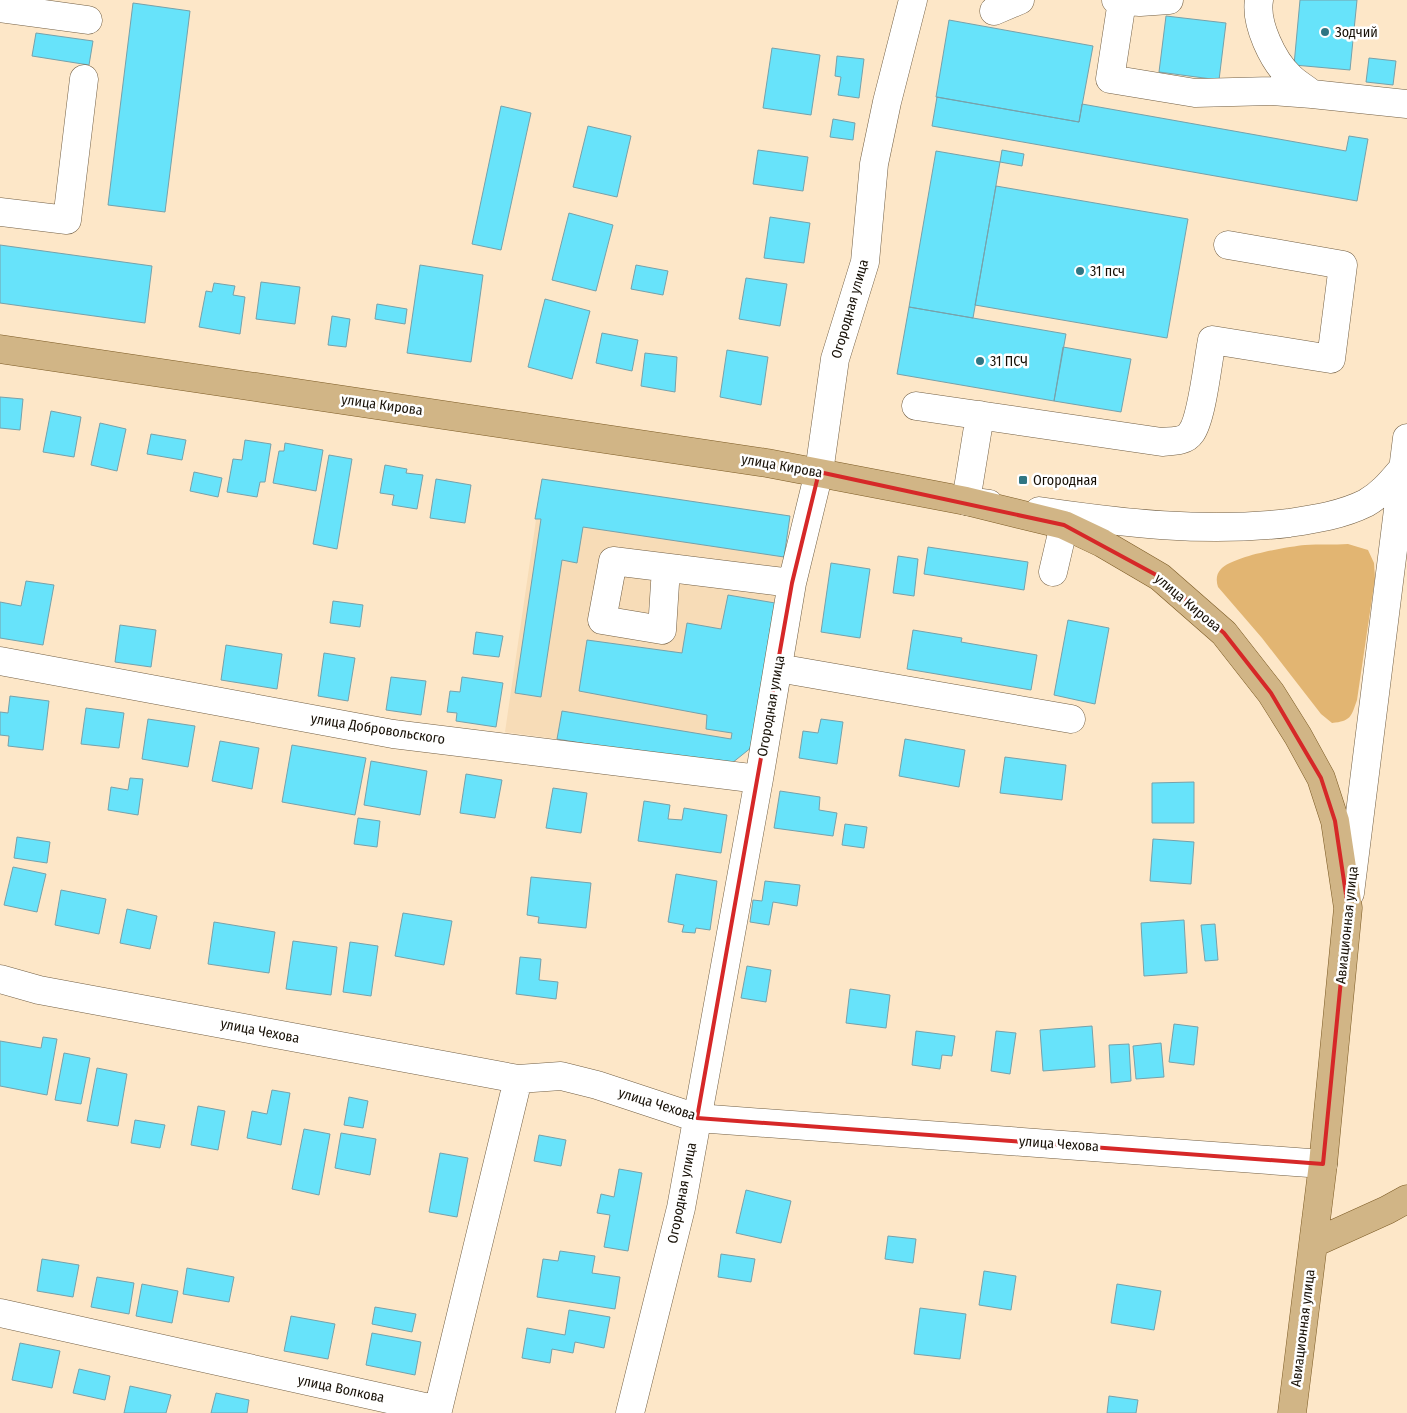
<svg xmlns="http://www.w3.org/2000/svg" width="1407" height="1413" viewBox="0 0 1407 1413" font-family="'Fira Sans Condensed',sans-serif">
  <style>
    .built { fill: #f7dcb7 }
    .green { fill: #e2b572 }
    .building { fill: #67e3fa; stroke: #77a1aa }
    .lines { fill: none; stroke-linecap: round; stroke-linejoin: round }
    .minor-casing { stroke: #725f44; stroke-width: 29 }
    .major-casing { stroke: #7c5b25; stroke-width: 29 }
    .minor { stroke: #fff; stroke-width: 28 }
    .major { stroke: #d1b586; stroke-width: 28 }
    .marked { fill: none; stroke: #d62828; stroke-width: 4; stroke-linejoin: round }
    .poi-dot { fill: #307683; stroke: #fff; stroke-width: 2 }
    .labels { text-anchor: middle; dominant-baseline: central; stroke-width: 5; stroke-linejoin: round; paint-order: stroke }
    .poi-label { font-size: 14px; fill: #171006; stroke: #fff; text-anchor: start }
    .street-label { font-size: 14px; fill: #171006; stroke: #fff }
  </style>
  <rect width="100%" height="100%" fill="#fde7c8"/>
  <path class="built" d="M542 479 790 516 752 747 557 739 505 732Z"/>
  <path class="green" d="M1348 544 1368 550 1374 563 1375 578 1357 700C1351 717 1351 721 1332 723L1321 714 1262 638 1218 587C1216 581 1216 574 1221 569 1234 556 1286 547 1305 545 1319 544 1334 545 1348 544Z"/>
  <path class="building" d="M1300 0H1357L1350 70 1294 65Z
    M133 3 190 11 165 212 108 205Z
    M1166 16 1226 23 1219 80 1159 72Z
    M949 20 1093 46 1079 122 936 97Z
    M36 33 93 41 89 65 32 56Z
    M772 48 820 55 811 115 763 108Z
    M837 56 864 59 859 98 838 95 841 77 835 76Z
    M1369 58 1396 61 1393 85 1366 82Z
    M937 97 1079 122 1082 104 1346 151 1349 136 1368 139 1357 201 932 126Z
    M501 106 531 113 501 250 472 244Z
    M833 119 855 123 853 140 830 137Z
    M588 126 631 136 617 197 573 187Z
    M758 150 808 157 803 191 753 184Z
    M1002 150 1024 154 1022 166 1000 162Z
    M936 151 1000 162 973 318 909 307Z
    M996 186 1188 219 1167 338 975 305Z
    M569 213 613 225 596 291 552 280Z
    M770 217 810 223 804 263 764 258Z
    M0 245 152 266 145 323 0 303Z
    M420 265 483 275 471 362 407 353Z
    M636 265 668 271 663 295 631 289Z
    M746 278 787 284 780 326 739 319Z
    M261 282 300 287 295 324 256 319Z
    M214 283 235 286 233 295 245 297 240 334 199 327 206 291 212 292Z
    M545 299 590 311 572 379 528 367Z
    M377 304 407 309 405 324 375 319Z
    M909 307 1066 334 1054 401 897 374Z
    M332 316 350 319 346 347 328 345Z
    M602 333 638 340 632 371 596 363Z
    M1063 347 1131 359 1121 412 1054 401Z
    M727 350 768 357 761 405 720 397Z
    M645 353 677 357 675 392 641 386Z
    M0 397 23 399 20 430 0 428Z
    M51 411 81 417 74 457 43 452Z
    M100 423 126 429 117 471 91 465Z
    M151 434 186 440 182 460 147 454Z
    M245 440 271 444 265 482H260L257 497 227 492 233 459 242 460Z
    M285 443 323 450 316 491 273 483 279 451H284Z
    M329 455 352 459 337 549 313 544Z
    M385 465 407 469 406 473 423 475 417 509 392 505 394 495 380 493Z
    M194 472 222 478 218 497 190 491Z
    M436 479 471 485 465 523 430 518Z
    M542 479 790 516 784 557 583 527 577 563 562 560 541 697 515 693 541 519H535Z
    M928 547 1028 562 1024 590 924 574Z
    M898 556 918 559 914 596 893 593Z
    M831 563 870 569 860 638 821 632Z
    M26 581 54 585 43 645 0 638V602L21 606Z
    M728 595 775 603 752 747 727 767 557 739 562 711 731 739 732 733 706 729 707 715 579 691 587 640 682 653 687 623 721 629Z
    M333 601 363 605 360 627 330 623Z
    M1068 620 1109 628 1095 704 1054 695Z
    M120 625 156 630 151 667 115 662Z
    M913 630 962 638 961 642 1037 655 1031 690 907 669Z
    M476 632 503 636 499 657 473 654Z
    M226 645 282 654 277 689 221 680Z
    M324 653 355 658 348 701 318 696Z
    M391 677 426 681 421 715 386 710Z
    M462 677 503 683 496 727 456 721 457 713 447 712 450 691 460 692Z
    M10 696 49 701 43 750 8 746 9 736 0 735V712L8 713Z
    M86 708 124 713 119 748 81 744Z
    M148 719 195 726 188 767 142 759Z
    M821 719 843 722 837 764 799 758 803 731 818 733Z
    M905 739 965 750 959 787 899 776Z
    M220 741 259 748 252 789 212 781Z
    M292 745 366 758 355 815 282 802Z
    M1005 757 1066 765 1062 800 1000 793Z
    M371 761 427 771 420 815 364 805Z
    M466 774 502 780 495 818 460 813Z
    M130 778 143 779 138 815 108 810 111 787 128 790Z
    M1194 782V823H1152V783Z
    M553 788 587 793 581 833 546 828Z
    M780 791 820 797 819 810 837 813 833 836 774 828Z
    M644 801 670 805 668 819 682 820 684 808 727 815 721 853 638 841Z
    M358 818 380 821 377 847 354 844Z
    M845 824 867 827 864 848 842 845Z
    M17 837 50 842 47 863 14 858Z
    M1153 839 1194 842 1191 884 1150 881Z
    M13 867 46 874 37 912 4 905Z
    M676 874 717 881 710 930 696 928 695 933 682 932 684 925 668 922Z
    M531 877 591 883 586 928 538 923 539 917 527 915Z
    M765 881 800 885 797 906 773 902 769 925 750 922 753 900 762 901Z
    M61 890 106 899 99 934 55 925Z
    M127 909 157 916 150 949 120 943Z
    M403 913 452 921 444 965 395 956Z
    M1184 920 1187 973 1144 976 1141 923Z
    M214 922 275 932 269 973 208 964Z
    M1215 924 1218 960 1205 961 1201 925Z
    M293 941 337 947 331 995 286 989Z
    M350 942 378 946 371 996 343 992Z
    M520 957 541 959 539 980 558 982 556 999 516 994Z
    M747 966 771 970 766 1002 741 998Z
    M850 989 890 995 886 1028 846 1023Z
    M1174 1024 1198 1027 1194 1065 1169 1062Z
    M1092 1026 1095 1067 1043 1071 1040 1030Z
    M916 1031 955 1036 952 1056 942 1055 940 1069 912 1065Z
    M996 1031 1016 1033 1010 1074 991 1071Z
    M43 1037 57 1039 47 1095 0 1086V1041L41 1048Z
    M1161 1043 1164 1077 1136 1079 1133 1046Z
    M1129 1044 1131 1081 1111 1083 1109 1045Z
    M64 1053 90 1058 81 1104 55 1100Z
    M97 1068 127 1074 118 1126 87 1121Z
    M272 1090 290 1093 281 1145 247 1138 252 1111 267 1114Z
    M349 1097 368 1101 363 1128 344 1125Z
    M198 1106 225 1111 218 1150 191 1145Z
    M135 1120 165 1125 160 1148 131 1143Z
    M304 1129 330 1134 319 1195 292 1189Z
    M341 1133 376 1139 370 1175 335 1168Z
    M539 1135 566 1140 561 1166 534 1161Z
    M440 1153 468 1158 457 1217 429 1212Z
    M619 1169 642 1173 628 1251 604 1247 610 1215 597 1213 601 1194 614 1197Z
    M746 1190 791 1201 781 1243 736 1233Z
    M888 1236 916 1239 913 1263 885 1259Z
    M560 1251 595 1256 592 1273 620 1277 615 1309 537 1297 543 1259 558 1261Z
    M721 1254 755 1259 751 1282 718 1277Z
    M42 1259 79 1265 73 1297 37 1291Z
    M187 1268 234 1277 229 1302 183 1294Z
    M984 1271 1016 1276 1011 1310 979 1305Z
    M97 1277 134 1283 129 1314 91 1307Z
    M142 1284 178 1291 172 1323 136 1316Z
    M1117 1284 1161 1291 1154 1330 1111 1323Z
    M375 1307 416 1314 412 1332 372 1324Z
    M920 1308 966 1314 960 1359 914 1354Z
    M569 1310 610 1317 604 1348 575 1342 573 1353 552 1349 550 1363 522 1358 527 1328 565 1335Z
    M291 1316 335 1324 328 1359 284 1351Z
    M372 1333 421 1342 415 1375 366 1365Z
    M20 1343 60 1351 52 1388 12 1380Z
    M79 1369 110 1376 105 1400 73 1393Z
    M130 1386 171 1395 166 1413H124Z
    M216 1393 249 1400 247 1413H211Z
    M1109 1396 1138 1400 1136 1413H1107Z"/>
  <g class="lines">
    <g class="minor-casing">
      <path id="minor" d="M1116 0 1140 2 1169 0
        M1259 0C1255 24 1273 61 1290 77 1297 84 1305 88 1312 94
        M1122 1 1110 79 1195 93 1272 91 1312 94 1407 104
        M0 8 88 20
        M994 11 1020 0
        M0 212 67 220 84 79
        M916 406 1162 442C1171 441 1185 442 1191 433 1202 419 1208 360 1212 340L1331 359 1343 265 1228 245
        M980 415 966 501 989 504
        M1039 511C1122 523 1205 533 1289 523 1315 519 1342 515 1366 503 1382 494 1392 481 1404 467
        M666 568 662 630 602 620 613 561 792 583
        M1053 572 1064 525
        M0 661 393 734 759 779
        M778 668 1071 719
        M1350 893 1407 438
        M0 979 39 990 518 1079 561 1076 597 1085 697 1118 1323 1164
        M0 1313 438 1410 518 1079
        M630 1413 681 1208 759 779 792 583 819 472 835 359 865 262 874 164 887 102 913 0"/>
    </g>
    <g class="major-casing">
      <path id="major" d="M0 349 767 463 966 501 1064 525 1102 543 1160 577 1224 633 1271 693 1298 736 1321 778 1335 821 1348 908 1323 1164 1292 1413
        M1314 1243 1387 1210 1407 1199"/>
    </g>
    <use href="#minor" class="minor"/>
    <use href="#major" class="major"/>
  </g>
  <path class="marked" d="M819 472 1064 525 1160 577 1224 633 1271 693 1321 778 1335 821 1348 908 1323 1164 697 1118 792 583Z"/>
  <g class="poi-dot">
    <circle cx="1325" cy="32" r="5"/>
    <circle cx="1080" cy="271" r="5"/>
    <circle cx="980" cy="361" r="5"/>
    <rect x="1018" y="475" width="10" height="10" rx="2.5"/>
  </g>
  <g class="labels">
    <g class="poi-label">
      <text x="1335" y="32">Зодчий</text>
      <text x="1090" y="271">31 псч</text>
      <text x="990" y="361">31 ПСЧ</text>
      <text x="1033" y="480">Огородная</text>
    </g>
    <g class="street-label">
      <text transform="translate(850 309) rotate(-74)">Огородная улица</text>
      <text transform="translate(382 405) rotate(8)">улица Кирова</text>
      <text transform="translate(782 466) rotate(10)">улица Кирова</text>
      <text transform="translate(1188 603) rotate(40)">улица Кирова</text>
      <text transform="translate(771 706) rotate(-80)">Огородная улица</text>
      <text transform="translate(378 729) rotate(9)">улица Добровольского</text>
      <text transform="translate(1347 925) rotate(-84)">Авиационная улица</text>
      <text transform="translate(260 1031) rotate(11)">улица Чехова</text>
      <text transform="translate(657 1104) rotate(17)">улица Чехова</text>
      <text transform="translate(1059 1144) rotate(4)">улица Чехова</text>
      <text transform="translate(682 1193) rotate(-79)">Огородная улица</text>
      <text transform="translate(1303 1328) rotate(-83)">Авиационная улица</text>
      <text transform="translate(341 1389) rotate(12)">улица Волкова</text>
    </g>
  </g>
</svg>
